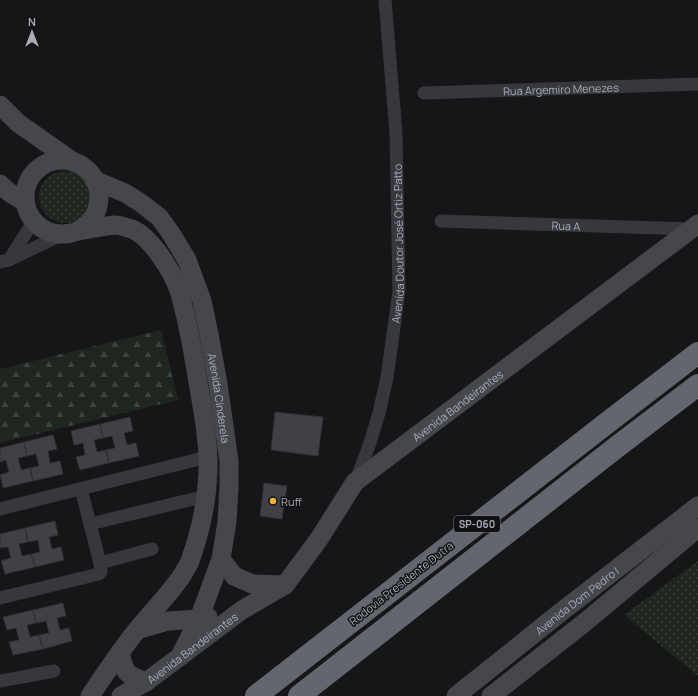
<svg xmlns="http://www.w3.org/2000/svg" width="698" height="696" viewBox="0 0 698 696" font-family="Manrope,sans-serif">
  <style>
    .grass { fill: url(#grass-dots) }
    .forest { fill: url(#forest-firs) }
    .building { fill: #404145; stroke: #303034 }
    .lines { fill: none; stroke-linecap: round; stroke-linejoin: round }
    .street { stroke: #37383d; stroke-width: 13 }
    .secondary { stroke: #45474d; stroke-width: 19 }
    .highway { stroke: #63666e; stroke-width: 22 }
    .poi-dot { fill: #f2b134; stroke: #111113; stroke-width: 1.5 }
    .labels { text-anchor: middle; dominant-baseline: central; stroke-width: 3; stroke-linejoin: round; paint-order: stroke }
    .shield { fill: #111113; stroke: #7b7e86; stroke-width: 1 }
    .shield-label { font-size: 10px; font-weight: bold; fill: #a8adb8 }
    .street-label { font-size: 11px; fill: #a8adb8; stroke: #111113 }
    .poi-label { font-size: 11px; fill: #a8adb8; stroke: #111113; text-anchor: start }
  </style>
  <defs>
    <pattern id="grass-dots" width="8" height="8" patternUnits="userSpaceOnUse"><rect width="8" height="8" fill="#1e261f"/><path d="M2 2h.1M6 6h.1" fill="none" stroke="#3c433d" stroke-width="1.8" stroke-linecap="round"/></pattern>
    <pattern id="forest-firs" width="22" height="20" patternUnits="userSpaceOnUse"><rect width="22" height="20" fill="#1e261f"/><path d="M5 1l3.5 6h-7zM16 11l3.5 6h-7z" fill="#3c433d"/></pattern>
  </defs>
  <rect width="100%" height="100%" fill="#161618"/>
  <path class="grass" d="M39 197a26 26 0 1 1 52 0a26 26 0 1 1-52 0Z
    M698 561V676L624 615Z"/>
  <path class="forest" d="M161 330 178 400 0 443V369Z"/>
  <path class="building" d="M275 412 323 417 318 456 271 450Z
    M130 417 133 431 124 433 127 445 136 443 139 456 109 463 106 450 115 448 112 436 103 438 100 424Z
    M100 424 103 438 94 440 97 452 106 450 109 463 80 470 76 457 85 455 83 443 74 445 71 431Z
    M53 435 57 449 48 451 50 463 60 461 63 474 33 481 30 468 39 466 36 454 27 456 24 442Z
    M24 442 27 456 18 458 21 470 30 468 33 481 3 488 0 475 9 472 6 460 0 462V448Z
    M264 483 287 486 282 519 260 516Z
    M55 521 58 535 49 537 52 549 61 547 64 560 35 567 31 554 40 552 38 540 28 542 25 528Z
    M25 528 28 542 19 544 22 556 31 554 35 567 5 574 1 561 11 558 8 547 0 548V534Z
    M63 603 66 616 57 618 60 630 69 628 72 641 43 649 39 635 49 633 46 621 36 623 33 610Z
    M33 610 36 623 27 625 30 637 39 635 43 649 13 655 9 642 19 640 16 628 7 630 3 617Z"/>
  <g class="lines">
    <g class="street">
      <path id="s1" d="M424 93 698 84"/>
      <path id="s2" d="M441 221 692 229"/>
      <path d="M9 260 33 222"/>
      <path d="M0 262 9 260 61 235"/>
      <path id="s3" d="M356 480 370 443 379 413 383 395 387 378 399 291 396 133 385 0"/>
      <path d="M81 489 100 563"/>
      <path d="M0 509 207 457"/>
      <path d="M90 524 206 496"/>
      <path d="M0 598 99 574 101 572 100 563 152 549"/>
      <path d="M0 681 54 671"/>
    </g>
    <g class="secondary">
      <path d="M0 105 18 123 75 163"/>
      <circle cx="62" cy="197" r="37"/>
      <path id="s4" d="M94 180 125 193 141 203 159 217 170 232 187 260 202 301 209 334 218 384 229 461V487L227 522 221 559 199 619 182 652"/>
      <path d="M0 184 10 193 25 202"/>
      <path d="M79 231C91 229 103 226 115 225 120 225 127 228 132 229 151 237 173 272 179 291 188 320 193 352 198 382 203 411 209 443 208 472 207 501 200 533 190 561 189 565 185 569 183 574 170 594 152 611 137 630 120 651 105 674 90 696"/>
      <path d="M221 559 234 576 252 584 285 585"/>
      <path d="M137 630 168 621 199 619 208 617"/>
      <path d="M120 652C125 674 125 674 146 682"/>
      <path id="s5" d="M121 696 146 682 242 610 285 585 319 539 355 482 698 224"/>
      <path id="s6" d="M456 696 561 612 698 506"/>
      <path d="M491 696 584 623 698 528"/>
    </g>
    <path class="highway" d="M256 696 603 426 698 353
      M299 696 618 446 698 385"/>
  </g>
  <circle class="poi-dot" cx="273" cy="501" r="4"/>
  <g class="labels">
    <rect class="shield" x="454" y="516" width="46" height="16" rx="3"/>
    <g class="shield-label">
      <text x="477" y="524">SP-060</text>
    </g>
    <g class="street-label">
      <text stroke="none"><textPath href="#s1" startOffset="137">Rua Argemiro Menezes</textPath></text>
      <text stroke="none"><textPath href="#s2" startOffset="125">Rua A</textPath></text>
      <text stroke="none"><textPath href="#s3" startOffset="242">Avenida Doutor José Ortiz Patto</textPath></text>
      <text stroke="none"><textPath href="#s4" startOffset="269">Avenida Cinderela</textPath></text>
      <text stroke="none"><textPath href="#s5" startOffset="451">Avenida Bandeirantes</textPath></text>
      <text transform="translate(401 583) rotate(-38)">Rodovia Presidente Dutra</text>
      <text stroke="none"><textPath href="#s6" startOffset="154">Avenida Dom Pedro I</textPath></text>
      <text stroke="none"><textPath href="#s5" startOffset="86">Avenida Bandeirantes</textPath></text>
    </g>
    <g class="poi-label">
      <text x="281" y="501">Ruff</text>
    </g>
  </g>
  <g transform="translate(32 32)" stroke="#111113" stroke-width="3" paint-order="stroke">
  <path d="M0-3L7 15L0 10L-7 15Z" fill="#a8adb8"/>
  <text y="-6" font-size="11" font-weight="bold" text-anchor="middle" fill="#a8adb8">N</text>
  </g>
</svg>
